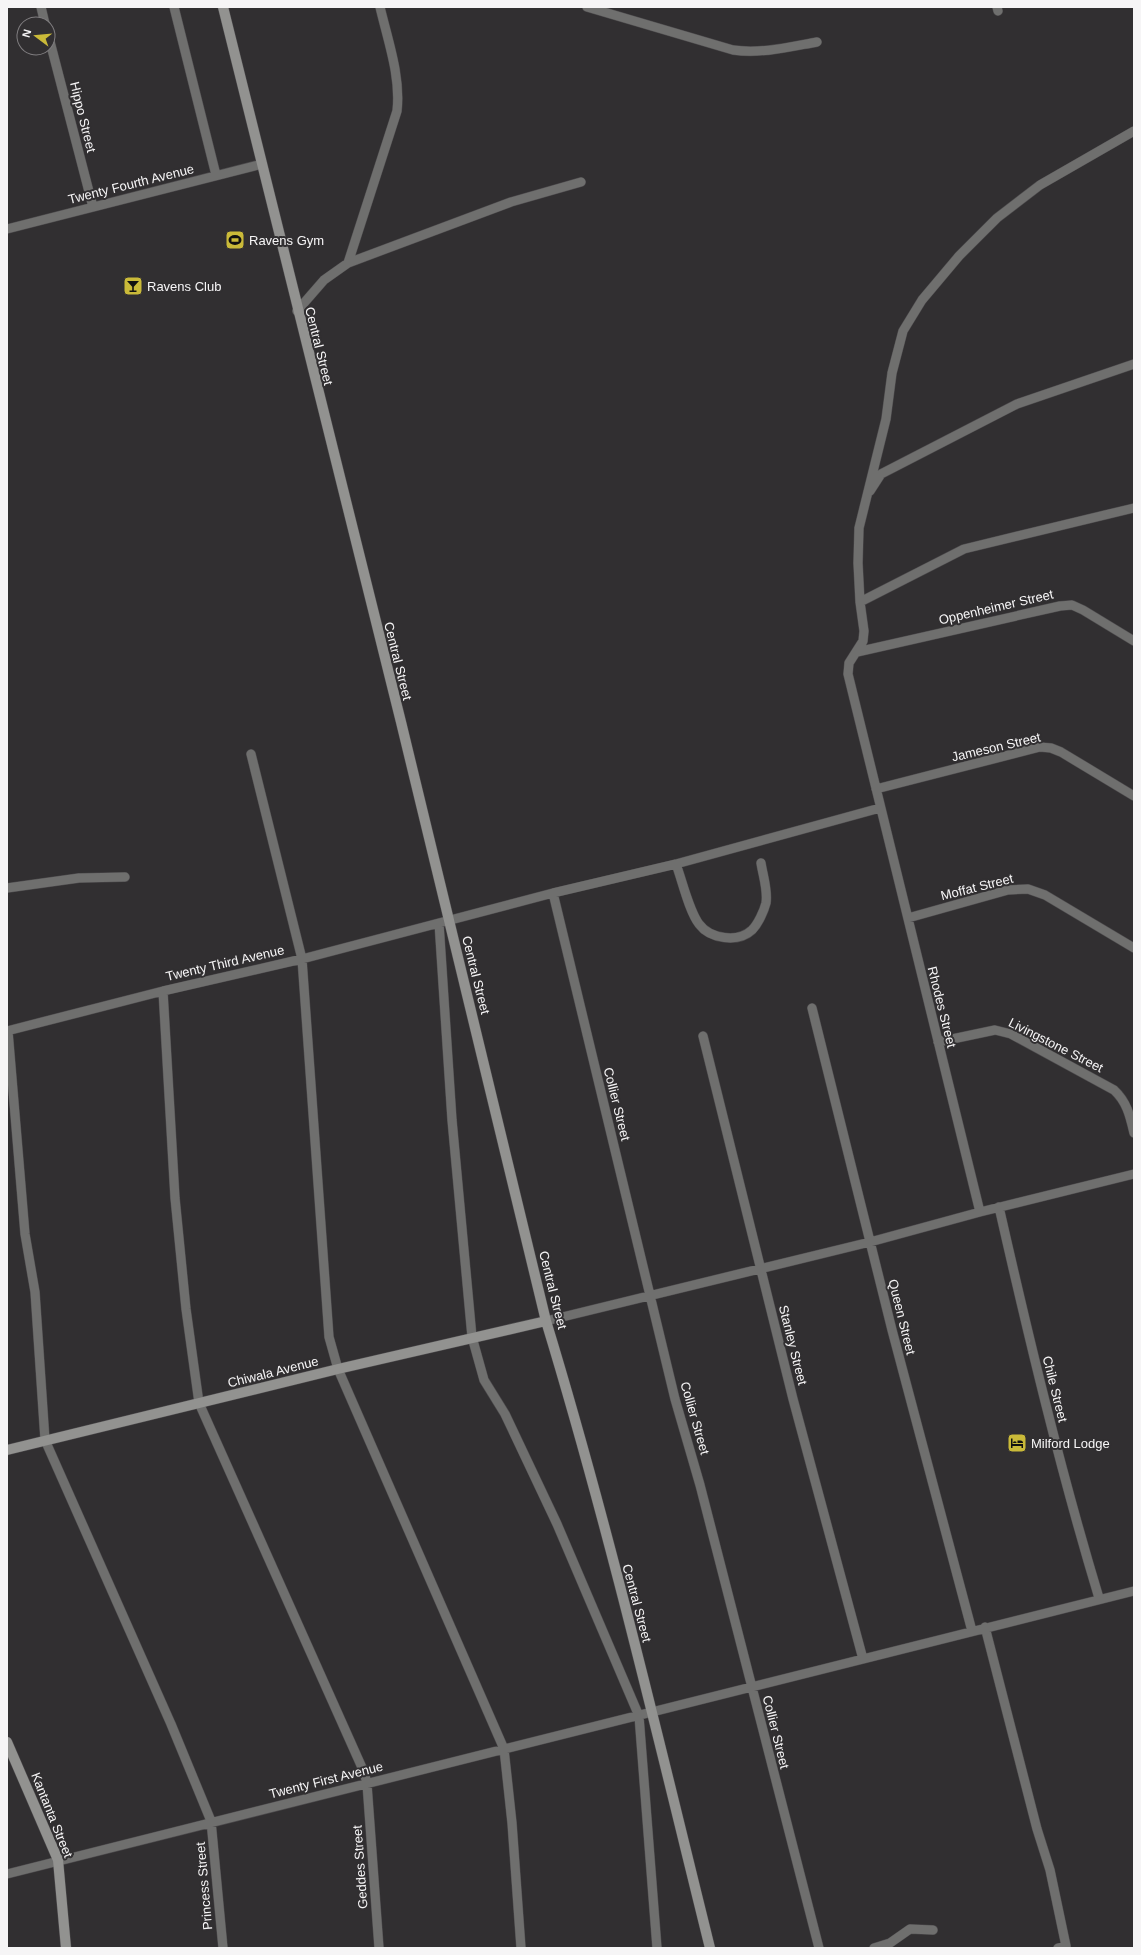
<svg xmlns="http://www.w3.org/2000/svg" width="1141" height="1955" viewBox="0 0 1141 1955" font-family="Arial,sans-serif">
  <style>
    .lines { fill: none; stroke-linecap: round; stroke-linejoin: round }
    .street-casing { stroke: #4d4b4d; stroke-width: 10 }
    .secondary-casing { stroke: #4d4b4d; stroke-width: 11 }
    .street { stroke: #6f6f6e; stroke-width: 9 }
    .secondary { stroke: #929290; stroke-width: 10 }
    .labels { text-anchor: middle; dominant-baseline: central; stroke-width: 4; stroke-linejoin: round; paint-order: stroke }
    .street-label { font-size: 13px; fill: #f6f5f6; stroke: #312f31 }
    .poi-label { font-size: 13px; fill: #f6f5f6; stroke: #312f31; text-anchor: start }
  </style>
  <rect width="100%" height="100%" fill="#312f31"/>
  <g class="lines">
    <g class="street-casing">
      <path id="street" d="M41 7 45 24
        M174 7 216 175
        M587 7 733 50C761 54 789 47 817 42
        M997 7 998 11
        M48 34 93 207
        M7 229 262 164
        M348 263 397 111C401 77 388 41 380 7
        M297 311 324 280 348 263 511 202 581 182
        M870 491 881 474 1017 404 1134 364
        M860 602 964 549 1134 508
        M857 652 1060 606 1072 605 1083 610 1134 641
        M251 754 302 959 329 1337 338 1369 504 1749 512 1823 521 1948
        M876 789 1040 747 1051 748 1061 752 1134 796
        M676 864C682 880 689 911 699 924 710 939 738 943 752 930 758 924 764 911 766 903 768 890 763 876 761 863
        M7 888 79 878 125 877
        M553 893 675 1399 700 1485 819 1948
        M908 918 1008 890 1028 889 1045 895 1134 948
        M439 923 452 1120 472 1337 484 1380 505 1414 557 1524 639 1716 657 1948
        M163 991 175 1198 186 1309 199 1403 364 1772 367 1784 379 1948
        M812 1008 892 1330 972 1631
        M7 1031 163 991 302 959 553 893 676 864 880 808
        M8 1031 25 1234 35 1292 45 1440 171 1724 211 1821 223 1948
        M703 1036 793 1399 863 1659
        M938 1042 995 1030 1011 1034 1114 1090C1127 1102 1130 1116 1134 1133
        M999 1207C1029 1339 1060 1469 1099 1598
        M980 1212 848 674 849 663 863 641 864 631 860 602 858 563 859 528 886 419 892 373 903 331 922 300 959 256 997 218 1040 185 1134 131
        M546 1321 870 1242 980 1212 1134 1174
        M985 1627 1037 1829 1050 1870 1066 1946 1058 1948
        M7 1874 1134 1591
        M874 1948 890 1943 910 1929 933 1930"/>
    </g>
    <g class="secondary-casing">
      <path id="secondary" d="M223 7 401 722 546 1321C609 1528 658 1738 710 1948
        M7 1450 338 1369 546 1321
        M7 1742 58 1860 66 1948"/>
    </g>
    <use href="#street" class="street"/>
    <use href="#secondary" class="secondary"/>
  </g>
  <defs>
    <g id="stadium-square" transform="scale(1)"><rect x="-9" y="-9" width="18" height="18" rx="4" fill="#caba39" stroke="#312f31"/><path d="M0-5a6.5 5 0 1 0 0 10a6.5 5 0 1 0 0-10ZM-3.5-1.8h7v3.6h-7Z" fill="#111"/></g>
    <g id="bar-square" transform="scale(1)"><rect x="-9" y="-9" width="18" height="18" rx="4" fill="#caba39" stroke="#312f31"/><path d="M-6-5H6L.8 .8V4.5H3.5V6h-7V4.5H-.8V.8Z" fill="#111"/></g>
    <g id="hotel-square" transform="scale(1)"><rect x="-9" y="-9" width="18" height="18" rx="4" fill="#caba39" stroke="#312f31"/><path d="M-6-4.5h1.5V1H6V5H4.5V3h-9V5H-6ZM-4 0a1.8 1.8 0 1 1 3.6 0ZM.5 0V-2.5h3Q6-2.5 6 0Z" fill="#111"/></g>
  </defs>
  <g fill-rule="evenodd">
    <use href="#stadium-square" x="235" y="240"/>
    <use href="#bar-square" x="133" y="286"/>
    <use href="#hotel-square" x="1017" y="1443"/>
  </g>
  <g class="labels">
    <g class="street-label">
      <text transform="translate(83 117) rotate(76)">Hippo Street</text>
      <text transform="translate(131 184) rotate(-14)">Twenty Fourth Avenue</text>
      <text transform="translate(319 346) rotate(76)">Central Street</text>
      <text transform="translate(996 607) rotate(-13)">Oppenheimer Street</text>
      <text transform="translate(398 661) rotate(76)">Central Street</text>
      <text transform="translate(996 747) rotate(-13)">Jameson Street</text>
      <text transform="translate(977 887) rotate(-14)">Moffat Street</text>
      <text transform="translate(225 963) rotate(-13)">Twenty Third Avenue</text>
      <text transform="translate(476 975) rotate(76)">Central Street</text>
      <text transform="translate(942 1007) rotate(76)">Rhodes Street</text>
      <text transform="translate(1056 1045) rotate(27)">Livingstone Street</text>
      <text transform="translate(617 1104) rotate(76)">Collier Street</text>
      <text transform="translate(553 1290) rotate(76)">Central Street</text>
      <text transform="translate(902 1317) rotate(76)">Queen Street</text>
      <text transform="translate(793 1345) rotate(76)">Stanley Street</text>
      <text transform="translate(273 1372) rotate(-14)">Chiwala Avenue</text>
      <text transform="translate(1055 1389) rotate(76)">Chile Street</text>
      <text transform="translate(695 1418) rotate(74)">Collier Street</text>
      <text transform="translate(637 1603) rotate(75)">Central Street</text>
      <text transform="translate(776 1732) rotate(76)">Collier Street</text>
      <text transform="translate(326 1780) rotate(-14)">Twenty First Avenue</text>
      <text transform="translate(52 1815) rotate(68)">Kantanta Street</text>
      <text transform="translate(360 1867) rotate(-94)">Geddes Street</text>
      <text transform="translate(204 1886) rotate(-95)">Princess Street</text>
    </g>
    <g class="poi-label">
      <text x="249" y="240">Ravens Gym</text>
      <text x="147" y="286">Ravens Club</text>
      <text x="1031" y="1443">Milford Lodge</text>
    </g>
  </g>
  <rect width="1141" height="1955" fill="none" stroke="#f6f5f6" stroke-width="16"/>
  <g transform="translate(36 36) rotate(286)"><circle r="19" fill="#312f31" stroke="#807e80"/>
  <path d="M0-3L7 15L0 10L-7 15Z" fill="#caba39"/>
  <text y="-6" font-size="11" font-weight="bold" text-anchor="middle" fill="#f6f5f6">N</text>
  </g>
</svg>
